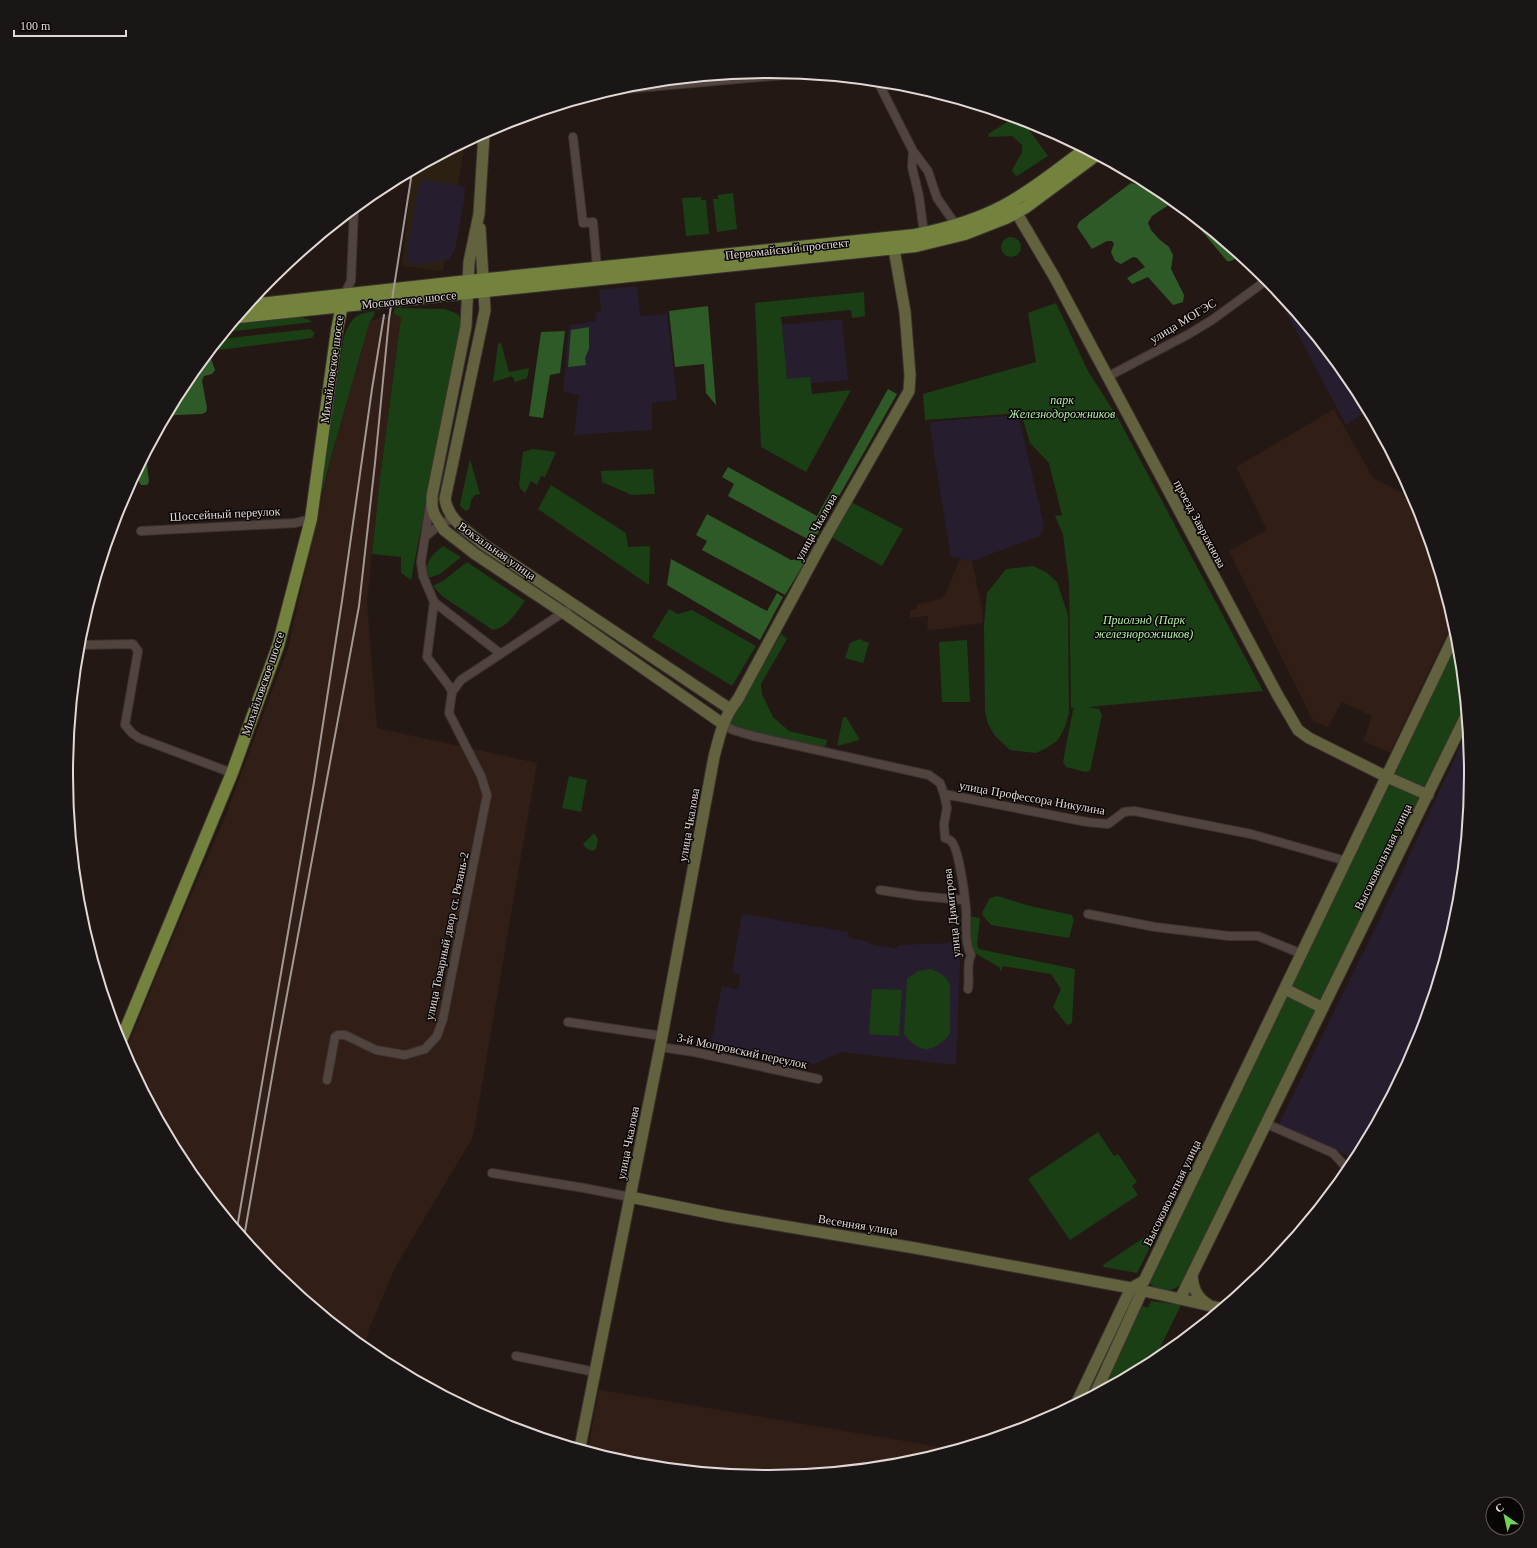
<svg xmlns="http://www.w3.org/2000/svg" width="1537" height="1548" viewBox="0 0 1537 1548" font-family="'Times New Roman',serif">
  <style>
    .commercial { fill: #2b2011 }
    .built { fill: #301e17 }
    .education { fill: #261e2e }
    .green { fill: #1a3f14 }
    .forest { fill: #2e5a27 }
    .lines { fill: none; stroke-linecap: round; stroke-linejoin: round }
    .street-casing { stroke: #3b3330; stroke-width: 10 }
    .secondary-casing { stroke: #3b3330; stroke-width: 13 }
    .primary-casing { stroke: #3b3330; stroke-width: 14 }
    .street { stroke: #51433e; stroke-width: 8 }
    .secondary { stroke: #62633e; stroke-width: 11 }
    .primary { stroke: #73833d; stroke-width: 12 }
    .rail { stroke: #a29894; stroke-width: 2 }
    .labels { text-anchor: middle; dominant-baseline: central; stroke-width: 3; stroke-linejoin: round; paint-order: stroke }
    .street-label { font-size: 12px; fill: #e1d8d5; stroke: #090504 }
    .park-label { font-size: 12px; font-style: italic; fill: #aef0a2; stroke: #090504 }
    .rim { fill: none; stroke: #e1d8d5; stroke-width: 2 }
  </style>
  <rect width="100%" height="100%" fill="#241814"/>
  <path class="commercial" d="M465 144 443 271 402 266 412 172Z"/>
  <path class="built" d="M393 313 401 318 380 478 367 602 377 728 537 763 473 1137 396 1266 369 1329 364 1347 272 1271 184 1164 125 1053 165 955 227 812 288 648 331 457 370 321Z
    M1334 409 1373 478 1414 499 1418 505 1453 621 1390 753 1363 741 1372 716 1342 702 1328 727 1313 721 1229 551 1267 530 1236 467Z
    M960 559 972 561 982 609 983 623 934 630 927 629 928 616 910 618V610L917 609V604L941 599 946 592Z
    M599 1390 952 1449 905 1463 768 1476 631 1463 588 1450Z"/>
  <path class="education" d="M424 179 465 187 464 202 455 249 449 260 413 265 406 259 418 187Z
    M637 286 640 316 667 314 677 400 652 403V430L574 435 579 395 563 391 569 325 596 321 595 314 601 311 599 290Z
    M1274 289 1353 384 1367 411 1346 425Z
    M842 319 848 380 764 388 759 327Z
    M1018 415 1044 525 1040 536 972 561 951 557 929 422Z
    M1467 732 1471 774 1457 911 1417 1043 1410 1056 1407 1055 1387 1100 1355 1159 1279 1124 1385 908Z
    M742 914 848 932 849 938 869 942V944L896 949 899 945 951 943 960 959 956 1065 842 1052 814 1064 711 1043 722 986 738 990 740 975 732 972Z"/>
  <path class="green" d="M1014 118 1022 120 1048 156 1017 176 1014 174 1012 170 1022 152V145L1012 136 989 137 988 134Z
    M733 193 737 229 717 232 713 199H718V195Z
    M701 197V200H706L709 234 686 236 682 198Z
    M1001 247a10 10 0 1 1 20 0a10 10 0 1 1-20 0Z
    M864 292 865 316 852 318 851 310 781 317 787 379 810 377 812 394 851 390 806 472 761 447 755 303Z
    M1056 303 1088 371 1119 420 1263 691 1088 707 1099 709 1102 715 1090 771 1085 772 1066 767 1063 762 1073 710 1075 708H1071L1069 583 1063 534 1055 516 1062 515 1049 463 1030 443 1021 413 925 420 923 394 1036 362 1028 313Z
    M396 308 445 309 458 314 461 320 411 580 401 573V557L372 554 380 478 401 318 393 313Z
    M375 311 374 316 370 321 331 457 314 525 344 337C352 318 353 314 375 311Z
    M299 317 307 319 313 322 227 332 233 324Z
    M310 329 315 333 312 338 211 351 221 339Z
    M501 343 509 372 529 368 527 378 515 382 512 376 493 382 498 344Z
    M533 449 556 452 545 477 541 476 537 485 531 481 525 493 520 488 519 484 523 452Z
    M470 459 480 494 475 495 471 500 470 508 466 511 460 506V504Z
    M653 469 655 494 632 495 602 482 601 471Z
    M551 485 626 533 628 547 650 546 649 585 538 509Z
    M851 502 903 529 882 566 831 537Z
    M443 546 461 557 440 574 428 578C424 563 431 555 443 546Z
    M467 562 525 601C516 613 509 626 493 630L442 596 433 586 443 581Z
    M1033 566 1046 572 1057 582 1068 615 1069 713 1065 727 1058 740 1048 747 1036 753 1010 750 995 736 988 724 985 711 984 625 987 593 1006 569Z
    M669 609 678 614 692 610 756 646 732 686 652 637Z
    M781 634 787 639 761 684 762 694 773 717 789 731 827 740 826 745 821 749 739 731 731 726V722Z
    M1458 638 1465 711 1429 784C1421 790 1401 780 1395 773V768Z
    M859 639 869 643 863 663 845 658 850 643Z
    M967 640 970 702H942L939 642Z
    M843 717H846L860 740 837 746Z
    M569 776 587 780 581 812 562 808Z
    M1393 784 1420 797V800L1321 1004 1292 987V981L1385 789 1389 785Z
    M593 834H595L598 839 596 849 592 851 586 848 583 844Z
    M997 896 1030 906 1072 915 1074 920 1069 938 991 925 983 916 982 913 990 898Z
    M968 916 980 918 977 945 979 949 1075 969 1072 1023 1067 1025 1053 1007 1061 989 1051 974 1003 966 1001 972 999 967 971 951Z
    M931 969C939 972 946 976 950 984V1034C933 1053 920 1055 904 1034L907 979 918 971Z
    M872 989 902 990 899 1036 869 1034Z
    M1287 996 1317 1009 1194 1264C1187 1275 1180 1293 1164 1290 1157 1289 1154 1288 1150 1283L1151 1276Z
    M1098 1132 1114 1156 1118 1154 1137 1182 1132 1186 1138 1195 1070 1240 1028 1179Z
    M1154 1231 1158 1232 1137 1273 1104 1267 1103 1265Z
    M1151 1301 1181 1305 1154 1360 1099 1390 1139 1308 1143 1306 1148 1308Z"/>
  <path class="forest" d="M1131 183C1138 184 1143 189 1149 191L1156 188 1173 202 1152 216 1148 223 1151 230 1160 240 1169 247 1173 255 1171 269 1184 295 1183 302 1173 305 1148 277 1132 284 1127 278 1145 267 1137 258 1133 257 1121 264 1115 261 1111 252 1114 244 1112 241H1107L1092 249 1077 227 1079 222Z
    M1200 224 1238 255C1235 259 1232 262 1227 261L1201 230Z
    M708 306 716 405 706 393 704 364 675 367 669 311Z
    M589 327V349L585 358 586 365 568 367 571 330Z
    M565 331 560 373 550 375 543 418 529 416 541 332Z
    M208 355 210 356 215 370 212 374 204 376 202 381 207 408 206 412 202 414 175 415 168 420 166 418 185 384Z
    M888 389 897 394 813 542 728 496 734 484 722 477 728 467 817 516Z
    M146 455 149 482 147 485H141C133 475 141 465 146 455Z
    M707 514 791 560 799 559 805 562 785 595 702 550 707 541 696 535Z
    M671 559 767 611 777 593 783 597 760 640 667 585Z"/>
  <g class="lines">
    <g class="street-casing">
      <path id="street" d="M878 82 913 151 928 171 937 198 956 225
        M614 90 796 74
        M573 137 583 223 593 222 597 268
        M913 151 912 167 919 196 924 233
        M344 295 351 281 354 210
        M1107 377 1189 334 1212 320 1267 280
        M430 505 421 562 423 576 434 602 501 654
        M141 531 295 523 311 519
        M425 537C434 530 442 520 454 520
        M434 602 427 657 449 686 452 692 461 680 567 610
        M79 645 133 644 138 651 125 725 132 733 139 738 232 773
        M723 724 733 730 753 736 929 775 940 783 944 794 1087 822 1108 824 1124 812 1134 811 1251 834 1346 861
        M944 794 947 808 944 824 945 838C947 839 949 839 951 841 959 848 965 897 966 910 967 925 964 941 971 955 966 964 970 979 968 989
        M880 890 919 896 965 900
        M1088 914 1155 927 1229 936H1258L1302 954
        M568 1022 662 1036
        M660 1047 694 1052 818 1079
        M327 1080 335 1037 338 1035H345L376 1050 405 1055 425 1049 437 1036 443 1019 487 795 481 776 449 713 452 692
        M1267 1124 1333 1153 1343 1164 1350 1167
        M492 1173 584 1188 630 1197
        M516 1356 595 1372"/>
    </g>
    <g class="secondary-casing">
      <path id="secondary" d="M484 134 479 214 469 262 466 326 432 496V506L434 514 444 530 475 554 564 613 723 724
        M1012 205 1055 278 1277 694 1298 730 1309 738 1387 777 1428 795
        M480 228 485 310 445 499C448 520 468 531 483 544L730 709
        M1285 989 1323 1008
        M630 1197 724 1216 915 1248 1131 1288 1220 1308
        M1192 1275C1193 1289 1197 1298 1209 1305
        M1180 1299 1465 718
        M1096 1392 1142 1291
        M1077 1402 1131 1288 1144 1281 1456 632
        M580 1447 660 1047 714 757C720 734 723 718 738 699L821 545 909 391 910 375 905 312 894 249"/>
    </g>
    <g class="primary-casing">
      <path id="primary" d="M249 305 468 281 915 235C945 229 975 221 1003 206 1032 191 1058 169 1084 150
        M239 317 916 246 965 234 1006 218 1026 207 1095 156
        M120 1043 232 773 278 646 311 519 337 330 343 300"/>
    </g>
    <use href="#street" class="street"/>
    <use href="#secondary" class="secondary"/>
    <use href="#primary" class="primary"/>
    <path class="rail" d="M237 1228 314 782 342 601 372 389 384 315
      M244 1237 276 1054 359 606 375 463 389 319 412 172"/>
  </g>
  <g class="labels">
    <g class="street-label">
      <text transform="translate(787 249) rotate(-6)">Первомайский проспект</text>
      <text transform="translate(409 300) rotate(-6)">Московское шоссе</text>
      <text transform="translate(1183 321) rotate(-31)">улица МОГЭС</text>
      <text transform="translate(332 369) rotate(-82)">Михайловское шоссе</text>
      <text transform="translate(225 514) rotate(-3)">Шоссейный переулок</text>
      <text transform="translate(1200 524) rotate(62)">проезд Завражнова</text>
      <text transform="translate(816 527) rotate(-61)">улица Чкалова</text>
      <text transform="translate(497 551) rotate(35)">Вокзальная улица</text>
      <text transform="translate(263 684) rotate(-71)">Михайловское шоссе</text>
      <text transform="translate(1032 798) rotate(10)">улица Профессора Никулина</text>
      <text transform="translate(689 825) rotate(-80)">улица Чкалова</text>
      <text transform="translate(1383 857) rotate(-64)">Высоковольтная улица</text>
      <text transform="translate(952 913) rotate(-96)">улица Димитрова</text>
      <text transform="translate(447 936) rotate(-78)">улица Товарный двор ст. Рязань-2</text>
      <text transform="translate(742 1051) rotate(12)">3-й Мопровский переулок</text>
      <text transform="translate(628 1143) rotate(-79)">улица Чкалова</text>
      <text transform="translate(1172 1193) rotate(-64)">Высоковольтная улица</text>
      <text transform="translate(858 1225) rotate(9)">Весенняя улица</text>
    </g>
    <g class="park-label">
      <text x="1062" y="400">парк<tspan x="1062" dy="14">Железнодорожников</tspan></text>
      <text x="1144" y="620">Приолэнд (Парк<tspan x="1144" dy="14">железнорожников)</tspan></text>
    </g>
  </g>
  <path d="M0 0H1537V1548H0ZM768 78H769A695 695 0 0 1 1464 773V775A695 695 0 0 1 769 1470H768A695 695 0 0 1 73 775V773A695 695 0 0 1 768 78Z" fill="#1a1615" fill-rule="evenodd"/>
  <path class="rim" d="M768 78H769A695 695 0 0 1 1464 773V775A695 695 0 0 1 769 1470H768A695 695 0 0 1 73 775V773A695 695 0 0 1 768 78Z"/>
  <g transform="translate(1505 1516) rotate(326)"><circle r="19" fill="#090504" stroke="#5f5958"/>
  <path d="M0-3L7 15L0 10L-7 15Z" fill="#72d25d"/>
  <text y="-6" font-size="11" font-weight="bold" text-anchor="middle" fill="#e1d8d5">С</text>
  </g>
  <path d="M14 30v6h112v-6" fill="none" stroke="#e1d8d5" stroke-width="2"/>
  <text x="20" y="30" font-size="12" fill="#e1d8d5" stroke="#090504" stroke-width="3" paint-order="stroke">100 m</text>
</svg>
